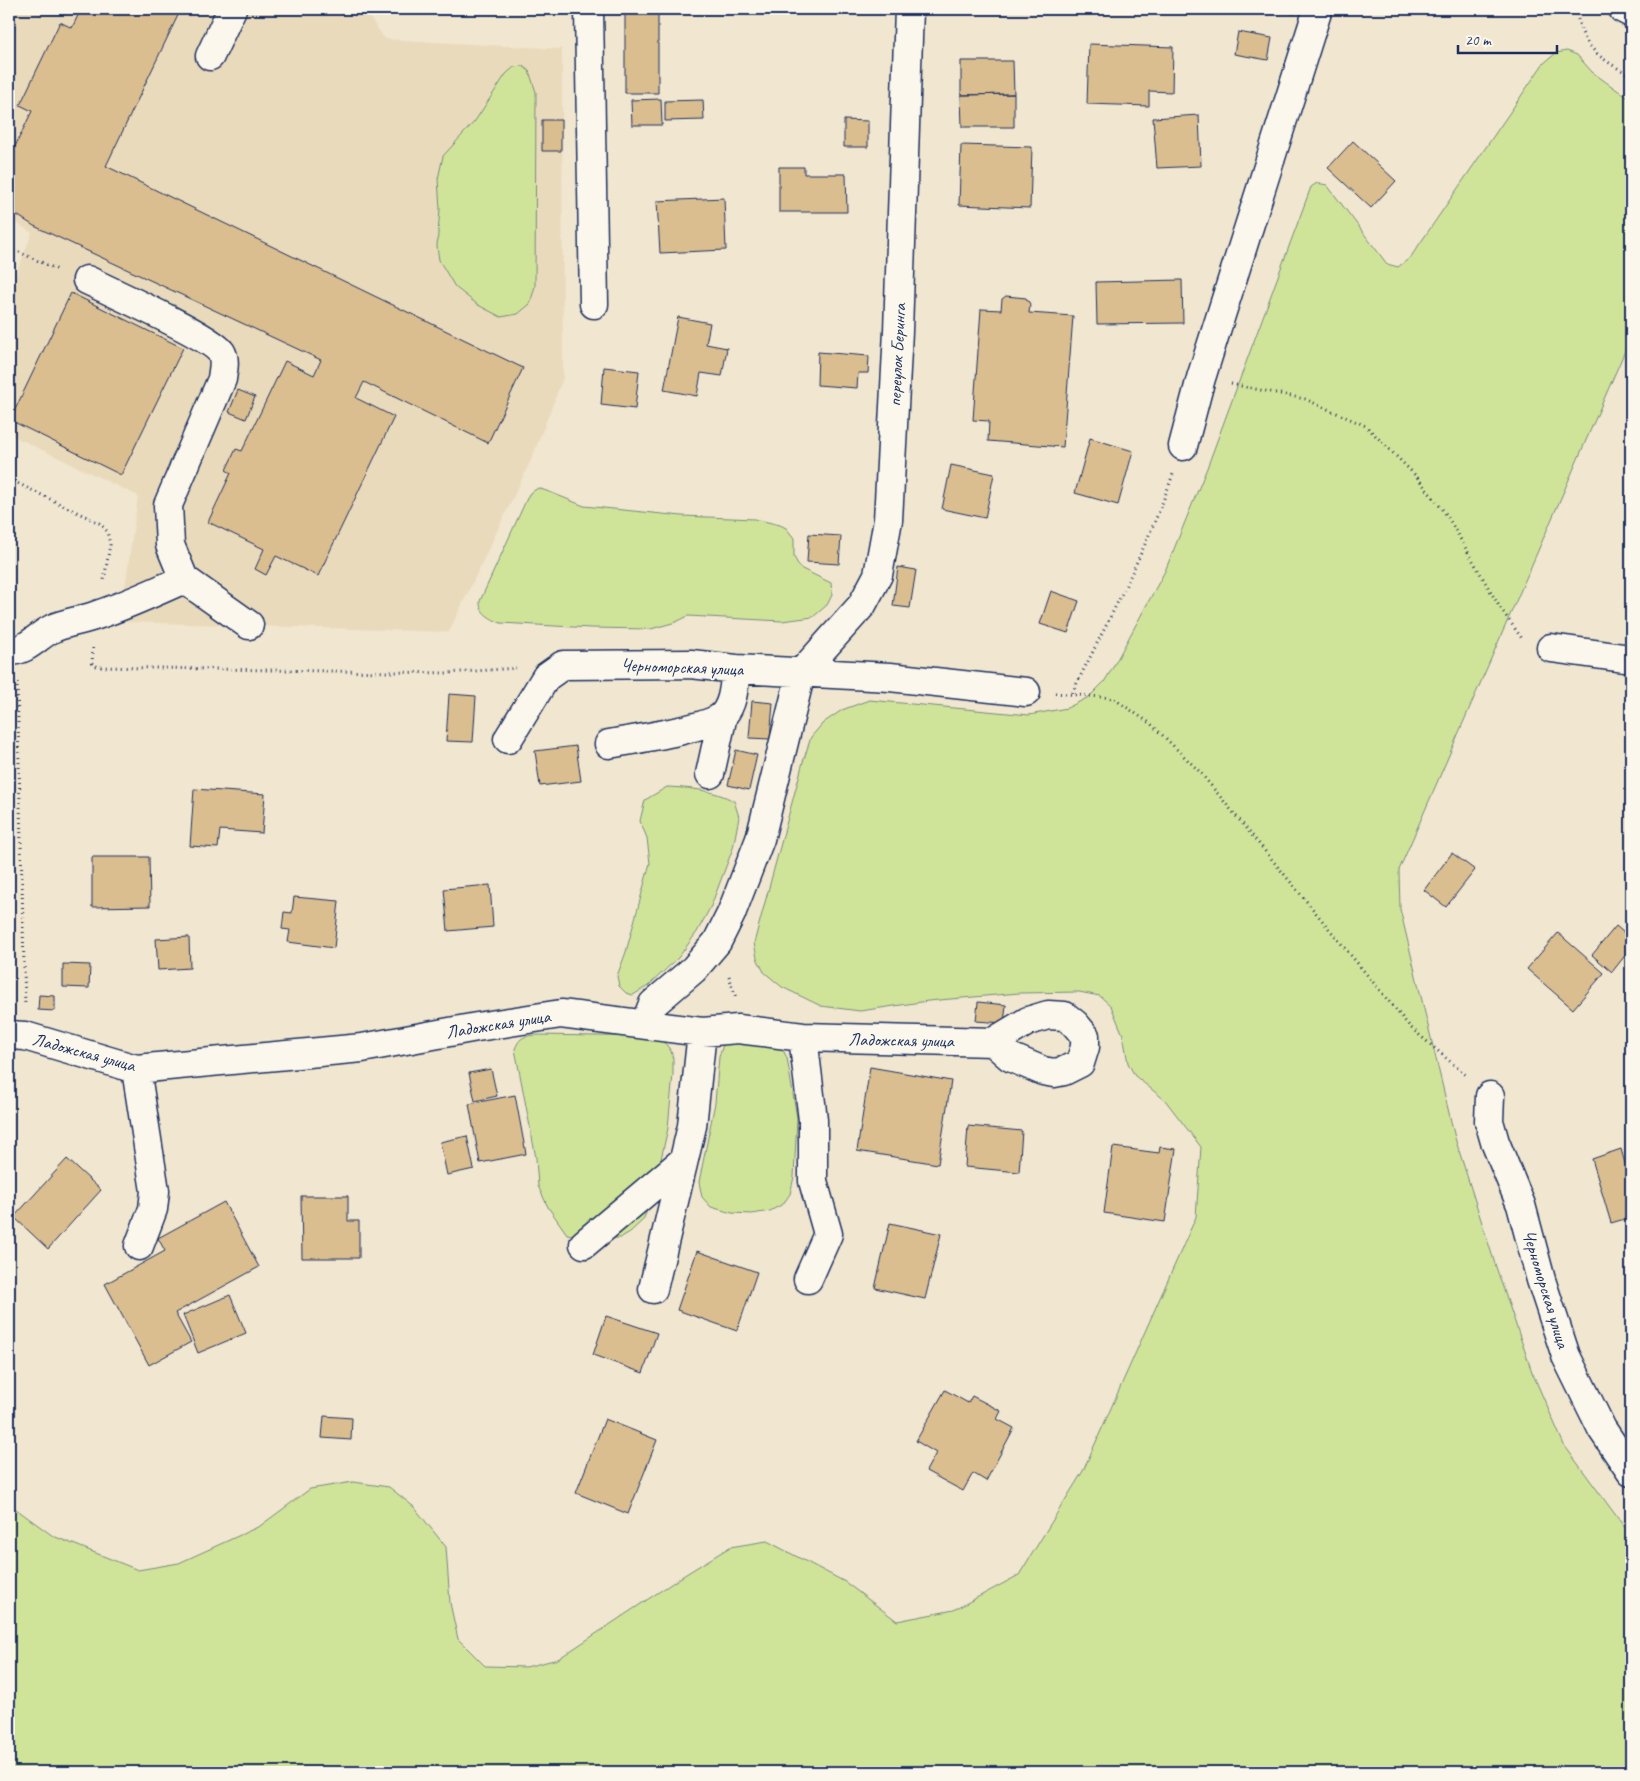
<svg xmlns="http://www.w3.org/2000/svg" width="1640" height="1781" viewBox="0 0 1640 1781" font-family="Caveat,sans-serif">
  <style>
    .built { fill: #eadabc }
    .green { fill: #d0e499; stroke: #768a7c }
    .building { fill: #dbbe8f; stroke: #1b2f5e }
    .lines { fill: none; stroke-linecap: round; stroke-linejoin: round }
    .minor-casing { stroke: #1b2f5e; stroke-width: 31 }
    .path { stroke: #1b2f5e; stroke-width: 3; stroke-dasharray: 1 4; stroke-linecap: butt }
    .minor { stroke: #fbf7ec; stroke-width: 28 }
    .labels { text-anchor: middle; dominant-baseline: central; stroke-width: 4; stroke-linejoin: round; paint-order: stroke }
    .street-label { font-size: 18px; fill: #1b2f5e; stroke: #fbf7ec }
  </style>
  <rect width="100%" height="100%" fill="#f1e6d0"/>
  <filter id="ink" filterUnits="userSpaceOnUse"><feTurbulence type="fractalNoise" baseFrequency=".02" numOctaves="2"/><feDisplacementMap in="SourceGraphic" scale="10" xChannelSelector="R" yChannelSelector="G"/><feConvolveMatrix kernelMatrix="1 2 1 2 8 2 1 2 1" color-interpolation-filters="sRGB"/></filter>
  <g filter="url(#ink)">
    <path class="built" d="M9 9H364L385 39 562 49 563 378 532 458 449 632 122 622 123 602 138 496 9 434V293L32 233 9 218Z"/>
    <path class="green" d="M1567 51 1577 55 1592 72 1631 100V337L1399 870 1400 909 1455 1138 1495 1264 1532 1372 1564 1445 1631 1536V1772H9V1504L53 1536 138 1570 179 1563 260 1526 310 1489 353 1482 389 1487 414 1507 446 1547 450 1603 458 1639 485 1666 526 1667 558 1659 686 1574 730 1547 767 1541 845 1582 897 1621 954 1610 1019 1575 1083 1471 1196 1217 1201 1147 1165 1100 1135 1076 1128 1063 1123 1035 1111 1006 1100 996 1079 992 1019 993 928 1001 860 1011 821 1006 782 987 764 972 757 958 754 943 803 762 811 737 823 723 842 710 869 700 1029 715 1067 708 1089 697 1104 682 1112 669 1165 571 1207 468 1311 187 1317 183 1327 185 1387 264 1398 267 1410 258 1543 64 1556 53Z
      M523 66 529 71 536 92 535 286 530 304 518 314 501 317 478 305 455 287 439 260 437 246 440 209 438 179 443 156 475 121 506 74 514 67Z
      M538 488 552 493 584 506 682 516 755 519 780 525 786 528 794 538V557L800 568 831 583 832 595 827 605 813 617 782 621 688 616 676 622 651 629 591 628 501 623C491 619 479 613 480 601L529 494Z
      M667 787C690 788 714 790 734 801L739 817 733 848 711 906 697 932 678 958 648 986 633 995 626 993 619 986 617 976 626 952 650 863 647 838 640 821 645 800Z
      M538 1035 656 1037 662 1039 671 1051 673 1058V1074L668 1128 652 1199 643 1220 630 1232 620 1238 593 1239 567 1234 548 1207 538 1186 536 1158 515 1049C520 1036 525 1036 538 1035Z
      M730 1040 777 1047 783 1050 787 1058 797 1118 794 1177 790 1194 783 1204 770 1211 752 1214 732 1213 711 1207 702 1197 699 1182 715 1103 719 1057 723 1045Z"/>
    <path class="building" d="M81 9H181L106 166 523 368 488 443 364 382 356 398 394 417 318 576 276 556 266 575 255 569 264 549 208 522 231 473 226 470 236 449 242 451 285 361 314 375 321 360 34 226 9 210V159L32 111 20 105 60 22 72 28Z
      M625 9H658V93H625Z
      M1275 9H1295L1294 14Z
      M1238 32 1272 38 1268 60 1234 54Z
      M1089 44 1173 47 1172 92 1149 91V106L1087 104Z
      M961 61H1013L1014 94 961 95Z
      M1014 94V127H962L961 95Z
      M661 99 662 125H632L631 100Z
      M703 100 704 120 665 121V101Z
      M1199 115 1201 166 1157 168 1153 118Z
      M542 120H561V151H542Z
      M844 120 868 121V147H844Z
      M1353 141 1396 181 1371 208 1328 168Z
      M961 145 1032 147 1030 208 959 205Z
      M779 167H804V174H846L847 212H779Z
      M724 198 726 250 660 253 657 201Z
      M1182 280 1183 323 1097 324 1096 282Z
      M71 293 183 348 121 475 10 420Z
      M1006 296 1026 298 1030 304 1029 313 1073 316 1063 447 988 441 989 421 973 420 981 309 1001 310 1002 299Z
      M678 317 710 323 706 344 727 348 722 376 701 373 697 396 664 390Z
      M818 352 869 356 868 373H858L857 388 817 385Z
      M604 367 639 371 635 409 601 405Z
      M238 390 255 397 246 419 229 412Z
      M1090 438 1133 451 1118 505 1075 493Z
      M951 465 994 474 985 518 942 509Z
      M809 534 841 536 839 564 807 562Z
      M898 567 916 570 910 608 893 606Z
      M1051 591 1079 601 1068 633 1040 624Z
      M449 694 476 696 473 742 446 741Z
      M752 701 773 703 770 739 749 738Z
      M576 746 581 781 540 786 535 751Z
      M736 750 757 755 749 790 728 785Z
      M194 789 265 794 262 833 220 830 218 848 190 846Z
      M1452 853 1475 870 1446 907 1424 890Z
      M92 857H149L150 906 92 907Z
      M490 885 493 927 448 931 444 889Z
      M294 897 339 901 334 948 288 942 290 930 282 929 284 912 292 913Z
      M1616 926 1631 939V948L1612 972 1592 955Z
      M1558 933 1604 973 1573 1009 1527 969Z
      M189 937 190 968 158 970 156 939Z
      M63 964 90 965 89 988 63 987Z
      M39 995 55 996V1011L38 1010Z
      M978 1002 1006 1005 1004 1023 976 1021Z
      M870 1067 951 1081 938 1164 857 1151Z
      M491 1069 497 1096 475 1101 469 1073Z
      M515 1095 526 1154 480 1163 469 1104Z
      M968 1126 1022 1131 1019 1172 965 1167Z
      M467 1136 474 1169 447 1175 440 1142Z
      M1113 1147 1159 1153 1160 1147 1176 1149 1165 1222 1104 1213Z
      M1621 1149 1626 1167 1631 1165V1217L1611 1223 1592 1159Z
      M67 1159 101 1190 48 1249 14 1217Z
      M301 1196H348V1221H359V1258H302Z
      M224 1202 259 1267 175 1313 191 1342 149 1365 105 1284 165 1251 158 1238Z
      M890 1223 941 1234 925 1299 875 1288Z
      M697 1251 757 1272 737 1331 677 1310Z
      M230 1295 246 1333 198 1353 183 1315Z
      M606 1316 657 1333 643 1373 593 1355Z
      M945 1390 968 1403 972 1396 1001 1411 997 1419 1014 1428 986 1481 973 1473 963 1491 926 1471 936 1453 916 1441Z
      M324 1416 352 1418 351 1440 322 1438Z
      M605 1419 657 1440 628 1514 576 1493Z"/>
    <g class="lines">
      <g class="minor-casing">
        <path id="minor" d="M589 9 594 304
          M1623 9 1631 13
          M210 56 232 9
          M87 280C110 291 211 337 221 352 226 360 223 370 222 379L168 505 170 545 184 579
          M1183 446 1201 378 1318 9
          M1551 648 1631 659
          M9 651C29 651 39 633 56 627 69 622 84 620 97 615 127 605 155 592 184 579L249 625
          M508 739 546 677 563 665 691 664 736 669 890 677 1026 692
          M609 744C631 740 712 728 724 714 734 702 734 684 736 669
          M710 774 723 715
          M645 1024 653 1004 694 969 717 942 731 914 760 839 801 673 862 605 878 575 888 520 898 331 909 9
          M9 1035 25 1036 136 1069 362 1048 477 1027 561 1014 702 1032 738 1029 803 1037 993 1042 1028 1021 1048 1015 1065 1016 1075 1024 1085 1036V1047L1080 1063 1064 1071 1054 1073 1043 1071 1010 1057 993 1042
          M803 1037 813 1120V1181L828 1234 808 1279
          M136 1069 155 1191 153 1209 139 1246
          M1490 1096 1489 1121 1495 1142 1521 1205 1541 1280 1566 1356 1602 1429 1631 1472
          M584 1244 683 1161
          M653 1289 692 1126 702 1032"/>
      </g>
      <path class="path" d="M1576 9C1582 49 1599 57 1631 76
        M9 253 19 252 58 270
        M1231 384 1305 399 1366 426 1417 477 1446 514 1499 606 1523 640
        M9 479 99 523 107 531 110 545 104 580
        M93 648 92 663 98 667 448 673 516 668
        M17 682 25 1006
        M1055 693 1113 698 1151 724 1199 771 1410 1027 1467 1076
        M1072 693C1108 621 1146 551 1173 474
        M729 976 736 998"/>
      <use href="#minor" class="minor"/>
    </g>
  </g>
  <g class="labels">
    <g class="street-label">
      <text transform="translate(897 355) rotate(-87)">переулок Беринга</text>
      <text transform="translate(682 667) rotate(2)">Черноморская улица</text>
      <text transform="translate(498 1024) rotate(-9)">Ладожская улица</text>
      <text transform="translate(901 1040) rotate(1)">Ладожская улица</text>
      <text transform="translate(84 1052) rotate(15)">Ладожская улица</text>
      <text transform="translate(1546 1289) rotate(73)">Черноморская улица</text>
    </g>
  </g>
  <rect width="1640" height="1781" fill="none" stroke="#fbf7ec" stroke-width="30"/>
  <rect x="15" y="15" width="1610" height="1751" fill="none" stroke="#1b2f5e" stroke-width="2" filter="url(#ink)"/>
  <path d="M1458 45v8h99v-8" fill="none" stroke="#1b2f5e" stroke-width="2.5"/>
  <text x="1465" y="45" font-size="15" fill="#1b2f5e" stroke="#fbf7ec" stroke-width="4" paint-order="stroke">20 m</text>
</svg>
